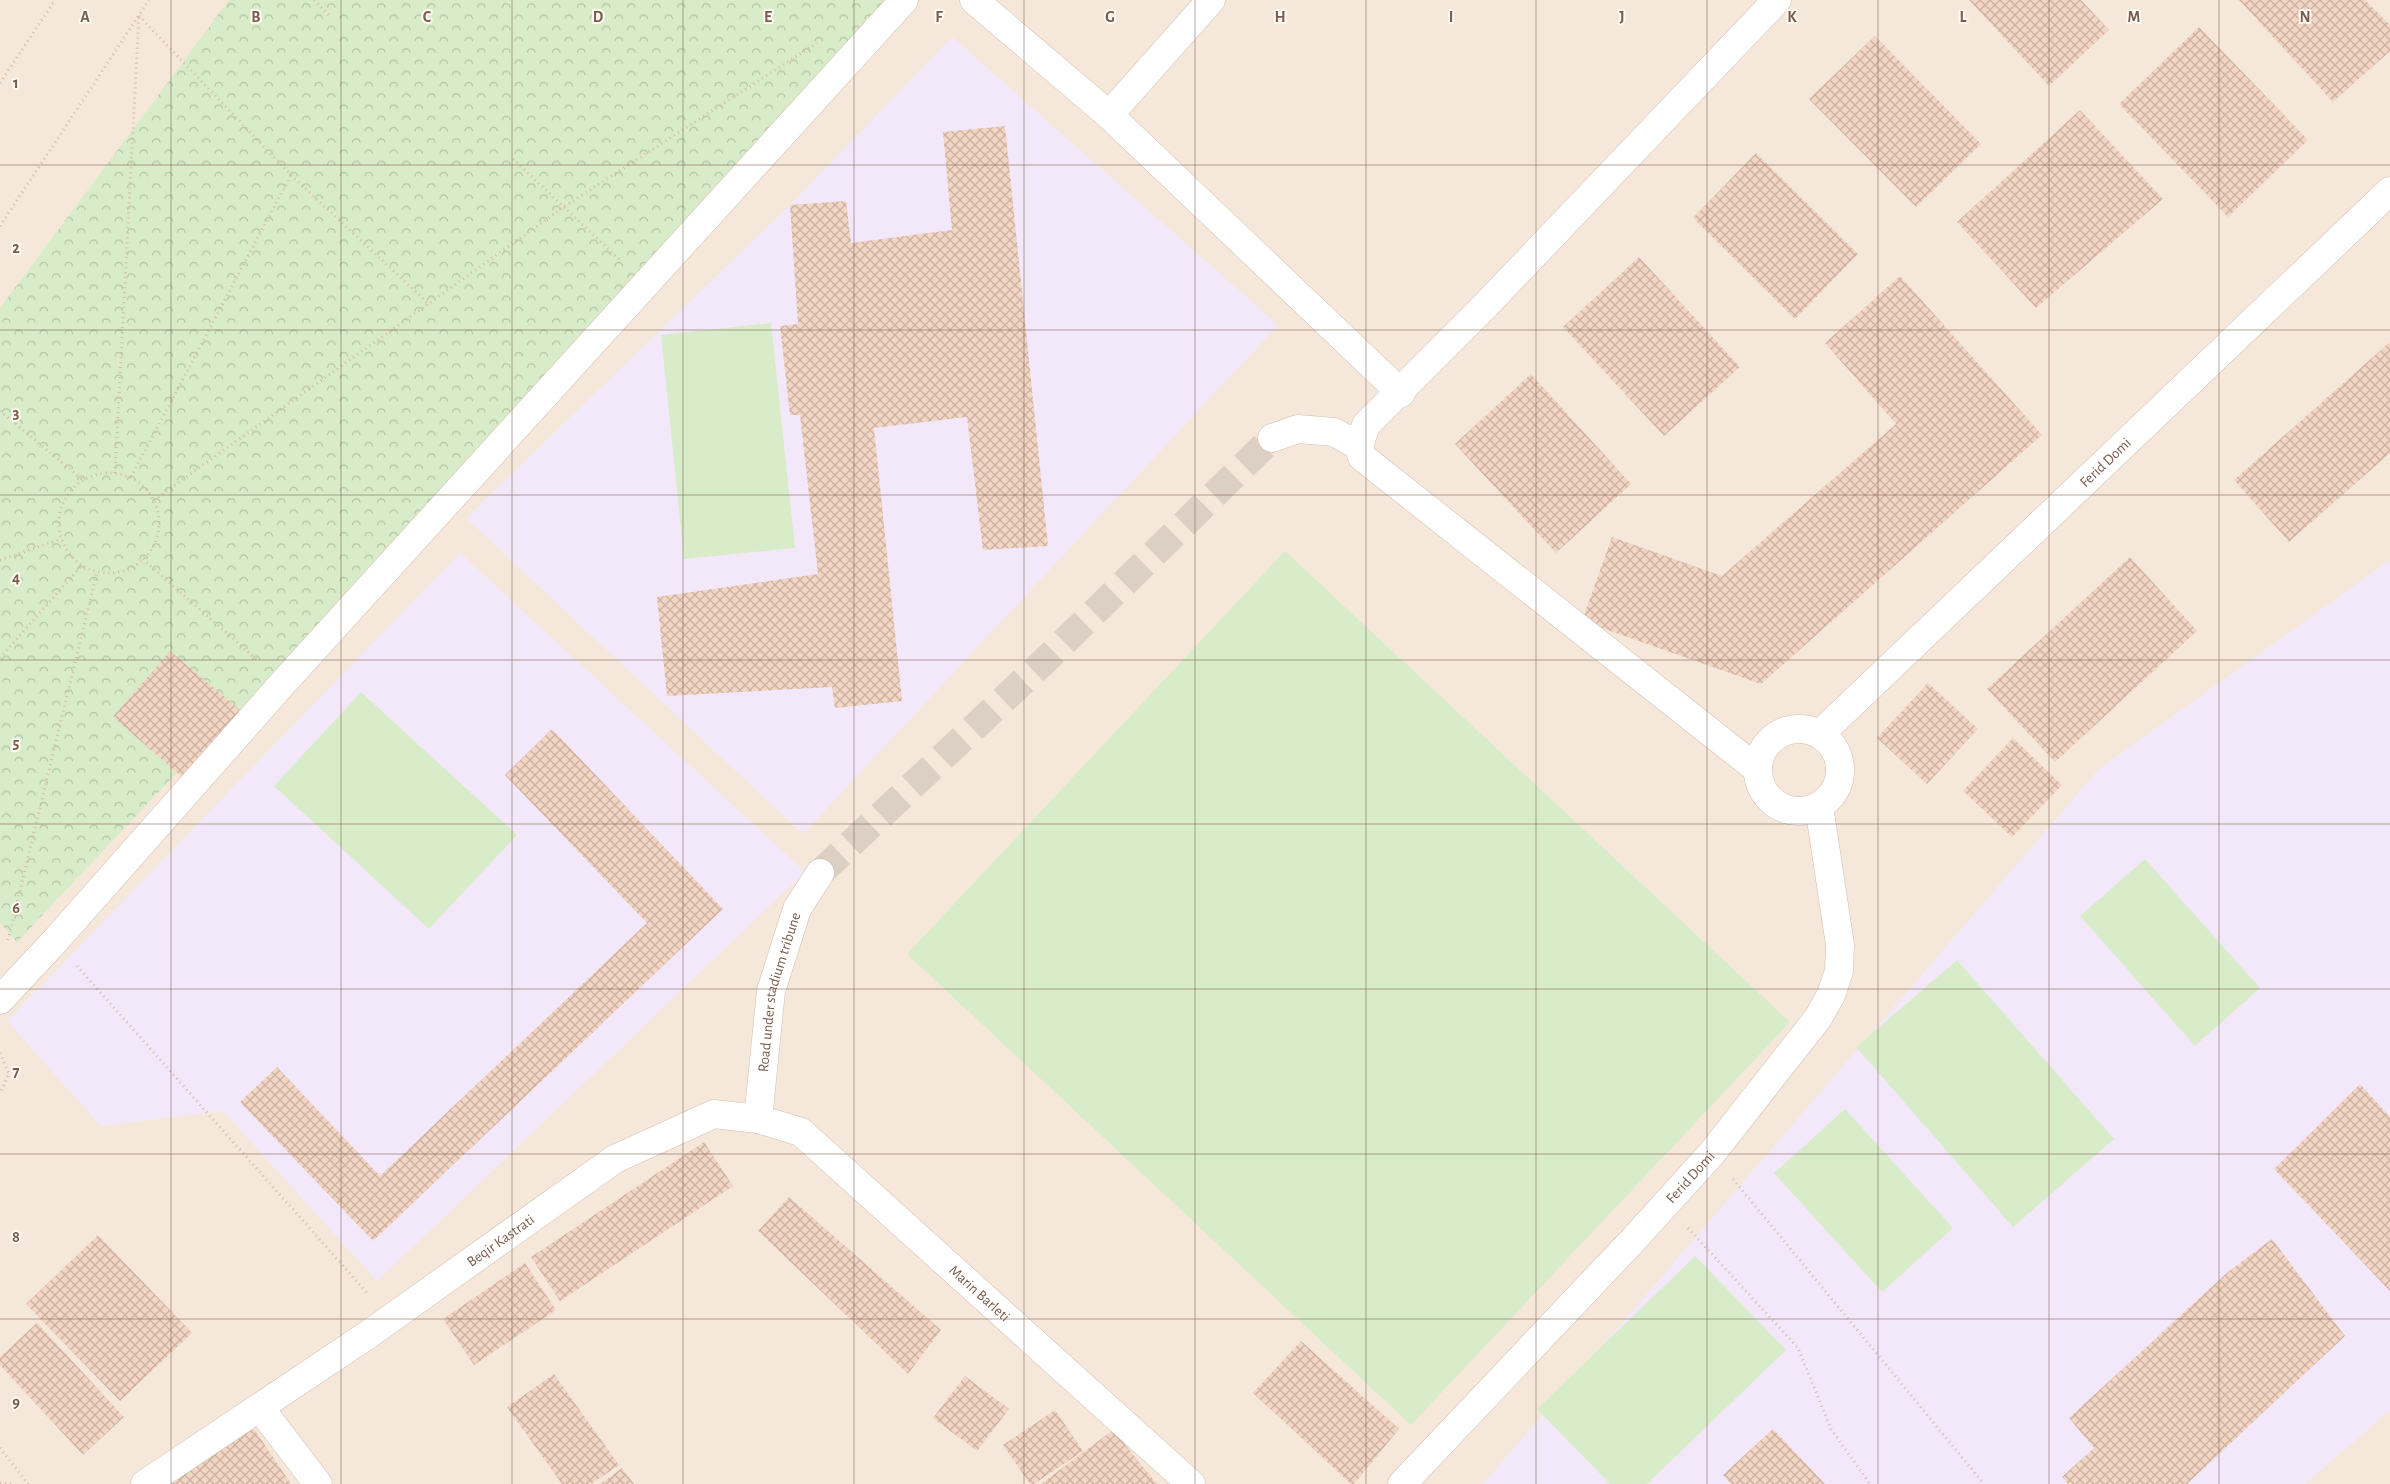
<svg xmlns="http://www.w3.org/2000/svg" width="2390" height="1484" viewBox="0 0 2390 1484" font-family="'Alegreya Sans',sans-serif">
  <style>
    .residential { fill: #f5e8da }
    .education { fill: #f3e8fa }
    .grass { fill: #d8ecc9 }
    .park { fill: url(#park-crowns) }
    .building { fill: url(#building-cross-hatch) }
    .lines { fill: none; stroke-linecap: round; stroke-linejoin: round }
    .minor-tunnel { stroke: #dcd0c4; stroke-width: 28; stroke-dasharray: 28 14; stroke-linecap: butt }
    .minor-casing { stroke: #d1beb0; stroke-width: 29 }
    .path { stroke: #d9b8a5; stroke-width: 3; stroke-dasharray: 1 4; stroke-linecap: butt }
    .minor { stroke: #fff; stroke-width: 28 }
    .grid { fill: none; stroke: #7a5c4d; stroke-width: 1; stroke-opacity: 0.55 }
    .labels { text-anchor: middle; dominant-baseline: central; stroke-width: 4; stroke-linejoin: round; paint-order: stroke }
    .street-label { font-size: 15px; fill: #7a5c4d; stroke: #fffaf3 }
    .grid-label { font-size: 16px; text-anchor: middle; font-weight: bold; fill: #7a5c4d; stroke: #fffaf3; stroke-width: 4; stroke-linejoin: round; paint-order: stroke }
  </style>
  <defs>
    <pattern id="park-crowns" width="20" height="18" patternUnits="userSpaceOnUse" patternTransform="scale(1.25)"><rect width="20" height="18" fill="#d8ecc9"/><path d="M2 6a3 3 0 1 1 6 0M12 15a3 3 0 1 1 6 0" fill="none" stroke="#b4c2a5"/></pattern>
    <pattern id="building-cross-hatch" width="8" height="8" patternUnits="userSpaceOnUse" patternTransform="scale(1.25)"><rect width="8" height="8" fill="#f3d5c3"/><path d="M0 0l8 8M0 8l8-8" fill="none" stroke="#cab0a1"/></pattern>
  </defs>
  <rect width="100%" height="100%" fill="#fdf6ec"/>
  <path class="residential" d="M0 0H2390V1484H0Z"/>
  <path class="education" d="M952 37 1278 325 803 834 466 518 790 205Z
    M460 553 805 872 377 1281 223 1111 101 1126 7 1021Z
    M2390 560V1410L2305 1484H1483L2099 769Z"/>
  <path class="grass" d="M771 323 795 548 684 559 661 335Z
    M1285 551 1790 1022 1411 1425 907 954Z
    M361 692 517 835 429 929 274 786Z
    M2145 859 2260 988 2195 1046 2080 916Z
    M1957 960 2114 1139 2013 1227 1856 1047Z
    M1845 1109 1953 1228 1882 1292 1774 1173Z
    M1695 1256 1786 1350 1647 1484H1610L1537 1409Z"/>
  <path class="park" d="M229 0H898L311 641 169 781 17 942 0 923V308Z"/>
  <path class="building" d="M1969 0H2081L2109 30 2049 86Z
    M2239 0H2365L2390 25V51L2333 102Z
    M2199 27 2308 140 2228 217 2119 104Z
    M1875 36 1981 144 1916 207 1809 99Z
    M2080 110 2163 199 2036 308 1957 222Z
    M1005 126 1048 546 983 550 967 417 874 428 902 701 835 708 832 687 667 696 657 597 818 574 800 415H790L780 326 798 324 790 205 846 201 851 243 952 230 943 132Z
    M1756 153 1858 254 1795 319 1693 218Z
    M1639 257 1740 367 1664 436 1563 327Z
    M1900 276 2042 435 1761 684 1582 621 1612 537 1722 576 1896 424 1825 343Z
    M2390 342V453L2289 542 2234 480Z
    M1531 374 1631 484 1556 553 1455 444Z
    M2130 557 2197 631 2055 762 1987 689Z
    M170 651 240 710 182 777 113 717Z
    M1928 683 1978 729 1927 784 1877 738Z
    M552 729 723 909 373 1241 240 1102 277 1067 380 1176 647 923 505 775Z
    M2013 738 2062 785 2012 837 1963 791Z
    M2360 1084 2390 1117V1291L2274 1169Z
    M704 1142 733 1186 560 1301 531 1257Z
    M789 1197 941 1330 908 1374 758 1231Z
    M98 1235 192 1333 120 1401 26 1304Z
    M2272 1239 2345 1336 2187 1484H2068L2062 1477 2094 1448 2069 1418 2228 1272Z
    M525 1263 556 1310 474 1365 443 1319Z
    M37 1323 124 1417 83 1455 0 1365V1357Z
    M1301 1341 1399 1429 1354 1484H1351L1253 1393Z
    M554 1374 619 1465 591 1484H562L507 1407Z
    M965 1376 1009 1409 977 1451 933 1418Z
    M1055 1410 1083 1451 1034 1484H1030L1003 1445Z
    M250 1423 291 1484H161Z
    M1773 1429 1825 1484H1731L1723 1475Z
    M1113 1430 1157 1484H1041Z
    M622 1468 634 1484H600Z"/>
  <g class="lines">
    <path class="minor-tunnel" d="M820 873 1054 652 1272 438"/>
    <g class="minor-casing">
      <g id="minor">
        <path d="M974 0 1109 115 1211 0"/>
        <path d="M1109 115 1401 393"/>
        <path d="M1272 438 1298 429 1334 432 1359 446"/>
        <circle cx="1799" cy="770" r="41"/>
        <path id="s1" d="M1820 734 2390 191"/>
        <path d="M1757 769 1362 457 1359 446 1366 425 1485 306 1777 0"/>
        <path d="M0 1000 55 941 283 683 904 0"/>
        <path id="s2" d="M758 1119 771 991 797 909 820 873"/>
        <path d="M260 1408 318 1484"/>
        <path id="s3" d="M145 1484 366 1336 615 1159 714 1114 758 1119 801 1132 1191 1484"/>
        <path id="s4" d="M1402 1484 1633 1240 1712 1153 1818 1018 1831 995 1839 971 1840 945 1819 806"/>
      </g>
    </g>
    <path class="path" d="M314 0 329 15
      M139 16 291 175 430 305
      M0 83 55 0
      M513 159 621 261
      M0 226 149 0
      M0 411 83 480
      M115 473 139 15
      M59 523a50 50 0 1 1 100 0a50 50 0 1 1-100 0Z
      M131 477 291 175
      M154 500 565 206 817 43
      M143 559 257 660
      M0 560 61 539
      M0 658 82 565
      M8 940 97 572
      M77 966 368 1294
      M0 1053 9 1074 0 1093
      M1733 1179 1984 1484
      M1688 1228 1798 1348 1831 1429 1870 1484
      M0 1448 28 1484
      M0 1483 11 1484"/>
    <use href="#minor" class="minor"/>
  </g>
  <path class="grid" d="M171 0V1484M341 0V1484M512 0V1484M683 0V1484M854 0V1484M1024 0V1484M1195 0V1484M1366 0V1484M1536 0V1484M1707 0V1484M1878 0V1484M2049 0V1484M2219 0V1484M0 165H2390M0 330H2390M0 495H2390M0 660H2390M0 824H2390M0 989H2390M0 1154H2390M0 1319H2390"/>
  <g class="labels">
    <g class="street-label">
      <text stroke="none"><textPath href="#s1" startOffset="394">Ferid Domi</textPath></text>
      <text stroke="none"><textPath href="#s2" startOffset="129">Road under stadium tribune</textPath></text>
      <text stroke="none"><textPath href="#s4" startOffset="421">Ferid Domi</textPath></text>
      <text stroke="none"><textPath href="#s3" startOffset="431">Beqir Kastrati</textPath></text>
      <text stroke="none"><textPath href="#s3" startOffset="1010">Marin Barleti</textPath></text>
    </g>
  </g>
  <g class="grid-label">
    <text x="85" y="22">A</text>
    <text x="256" y="22">B</text>
    <text x="427" y="22">C</text>
    <text x="598" y="22">D</text>
    <text x="768" y="22">E</text>
    <text x="939" y="22">F</text>
    <text x="1110" y="22">G</text>
    <text x="1280" y="22">H</text>
    <text x="1451" y="22">I</text>
    <text x="1622" y="22">J</text>
    <text x="1792" y="22">K</text>
    <text x="1963" y="22">L</text>
    <text x="2134" y="22">M</text>
    <text x="2305" y="22">N</text>
    <text x="16" y="88">1</text>
    <text x="16" y="253">2</text>
    <text x="16" y="418">3</text>
    <text x="16" y="583">4</text>
    <text x="16" y="748">5</text>
    <text x="16" y="913">6</text>
    <text x="16" y="1077">7</text>
    <text x="16" y="1242">8</text>
    <text x="16" y="1407">9</text>
  </g>
</svg>
